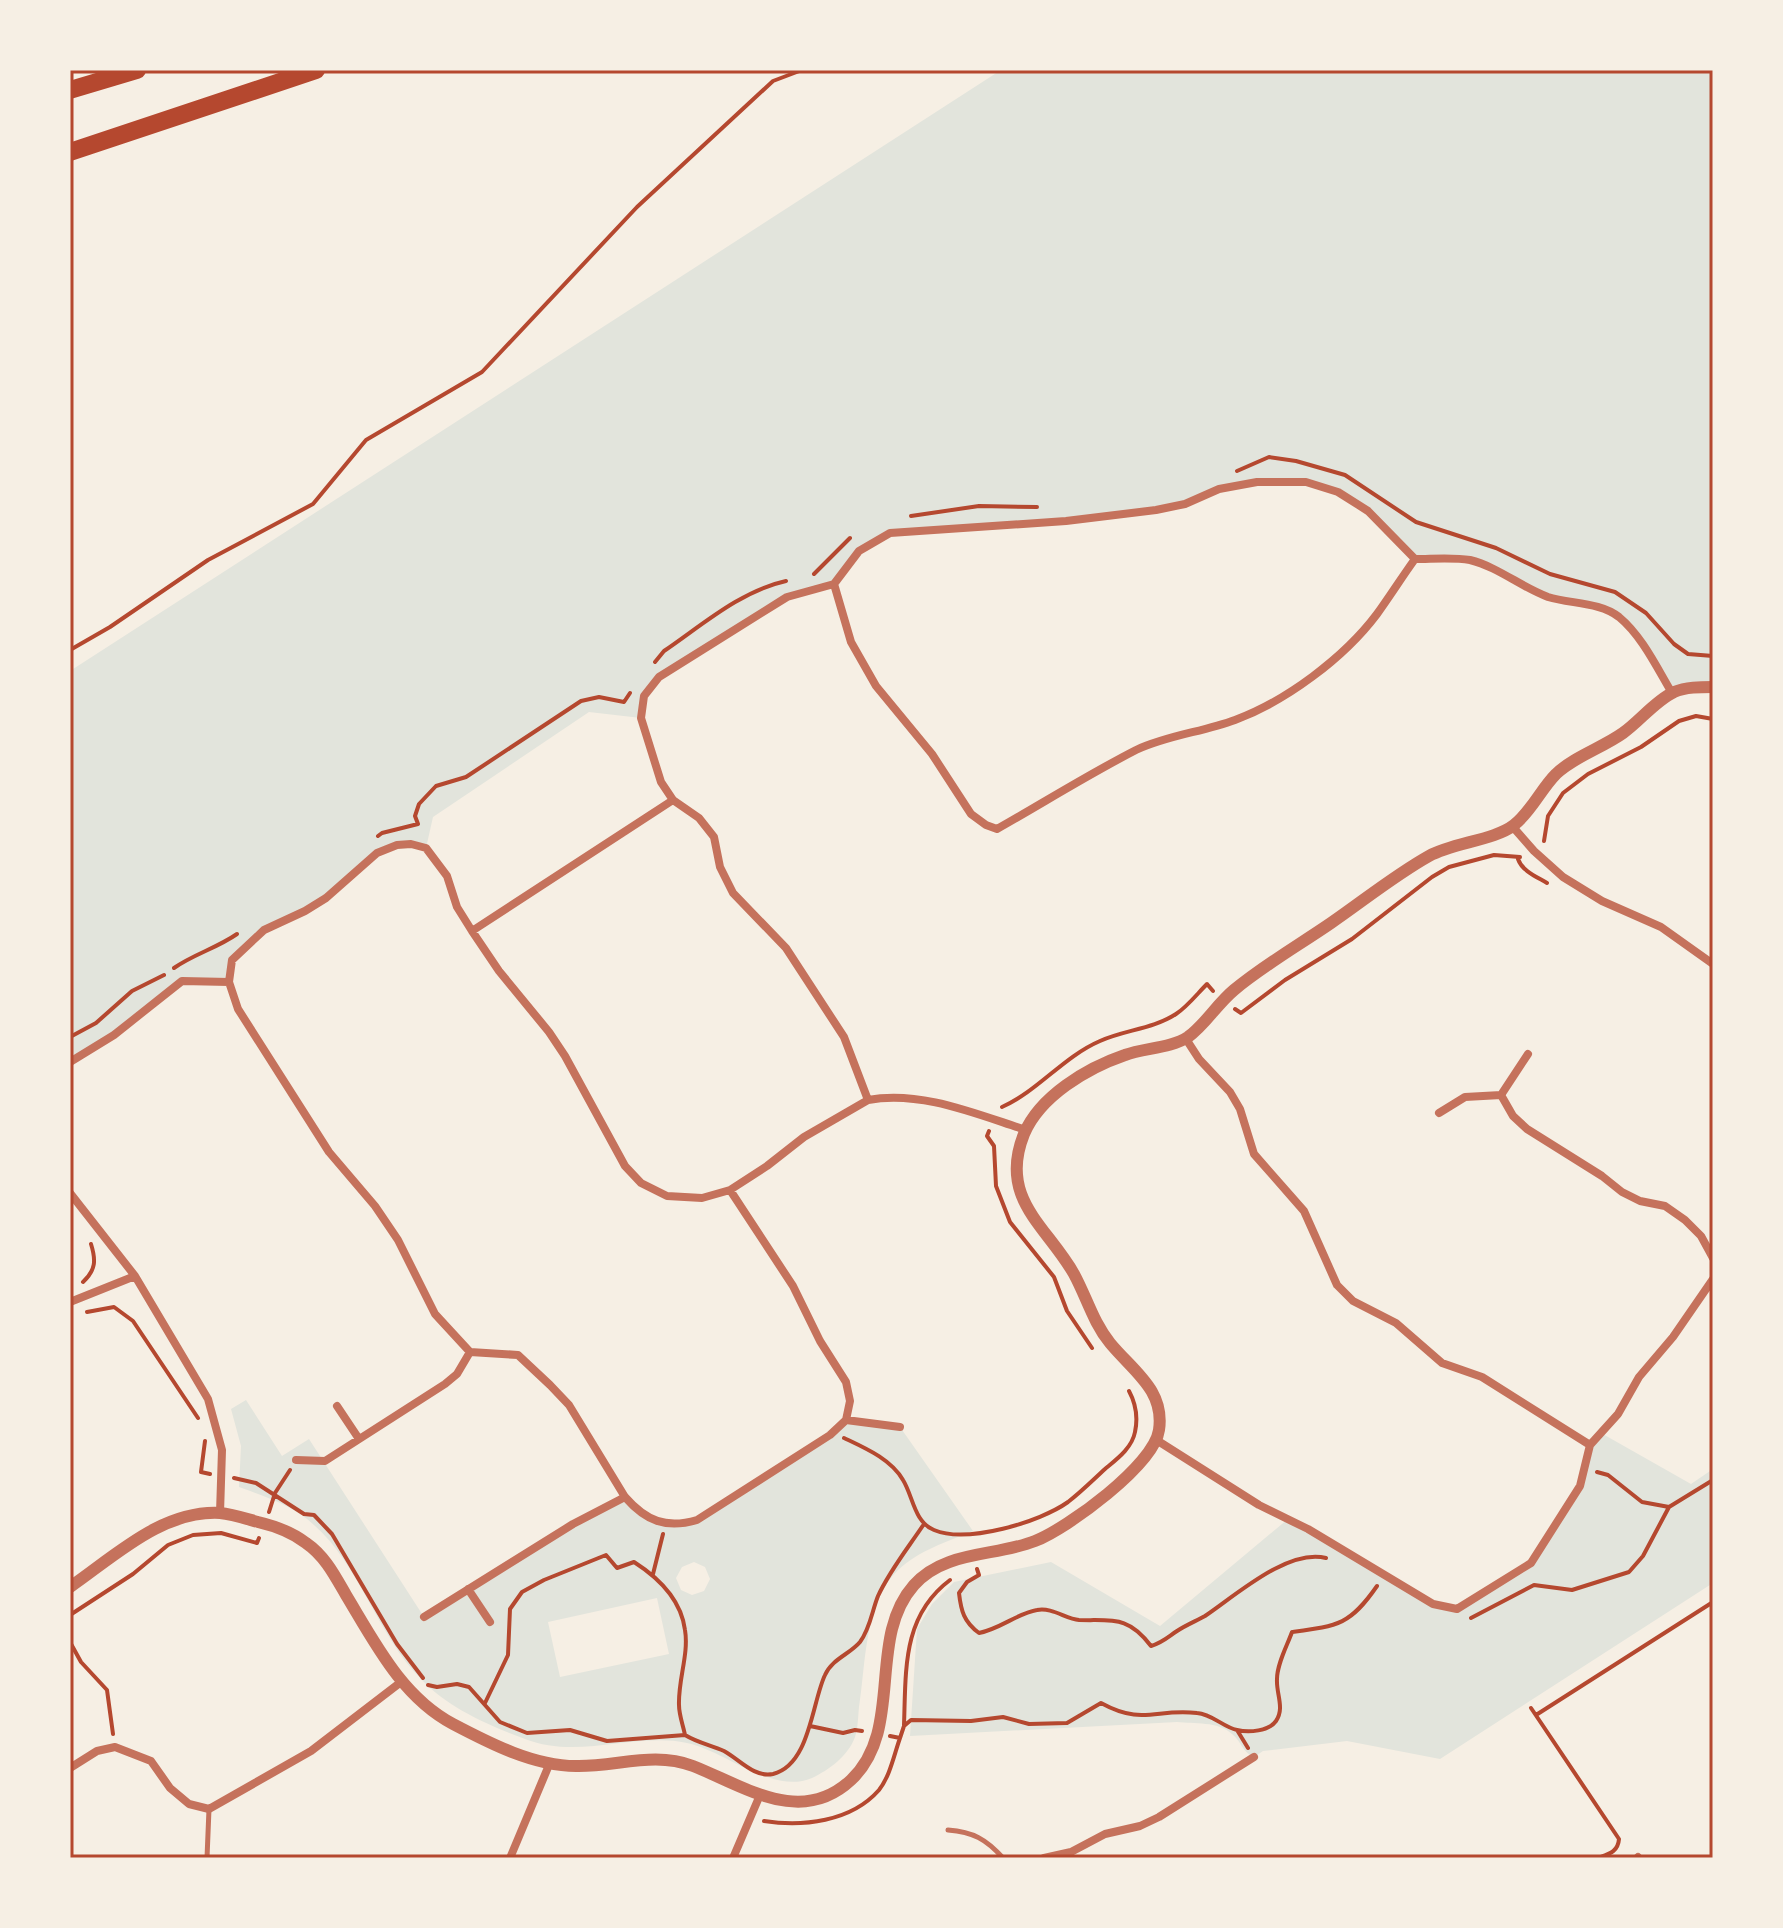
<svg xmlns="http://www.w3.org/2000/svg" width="1783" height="1928" viewBox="0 0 1783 1928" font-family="Inter,sans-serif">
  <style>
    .green { fill: #e2e4dc; fill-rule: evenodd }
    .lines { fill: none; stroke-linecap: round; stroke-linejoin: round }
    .path { stroke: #b5482f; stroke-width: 4 }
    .service { stroke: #c5725c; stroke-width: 5 }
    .minor { stroke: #c5725c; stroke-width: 8 }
    .tertiary { stroke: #c5725c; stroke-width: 12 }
    .motorway { stroke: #b5482f; stroke-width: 18 }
    .neatline { fill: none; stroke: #b5482f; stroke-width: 3 }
  </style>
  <rect width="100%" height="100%" fill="#f6efe4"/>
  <path class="green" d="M1001 70H1713V687L1672 693 1635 634 1617 616 1552 598 1468 560 1415 559C1384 527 1353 490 1307 482 1253 472 1205 504 1152 511 1066 522 977 526 890 533L859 551 834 584 787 597 660 677 644 696 641 718 589 712 433 817 426 848C376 837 361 874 326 898 296 919 257 926 234 958 230 964 230 975 229 982L182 981 114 1035 70 1062V671Z
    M246 1400 282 1456 309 1439 424 1617 625 1497 665 1524 697 1520 846 1420 900 1427 973 1531C946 1542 920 1550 898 1570 864 1603 866 1663 859 1707 858 1717 858 1728 855 1737 848 1756 829 1770 812 1778 772 1795 726 1751 687 1743 636 1732 578 1760 525 1739 488 1725 448 1708 421 1679 378 1636 359 1564 314 1525 293 1505 266 1497 239 1487L241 1446 231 1409ZM694 1562 705 1567 710 1579 704 1591 692 1595 681 1590 676 1578 682 1567ZM657 1598 669 1654 560 1677 548 1622Z
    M1601 1433 1691 1484 1713 1469V1583L1440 1759 1347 1741 1263 1751 1254 1757C1242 1752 1242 1742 1232 1734 1218 1721 1194 1724 1177 1722L910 1736 917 1629 932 1604 954 1582 1051 1562 1160 1626 1288 1519 1433 1604 1457 1609 1531 1563 1580 1486 1590 1445Z"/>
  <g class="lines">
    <path class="path" d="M1237 471 1269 457 1296 461 1345 475 1416 522 1496 548 1550 574 1615 592 1646 613 1674 644 1688 654 1713 656
      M911 516 979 506 1037 507
      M814 574 850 538
      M70 650 110 627 208 560 313 504 366 440 482 372 637 207 773 81 802 70
      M655 662 664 651C701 626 740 591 786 581
      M378 836 382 833 418 824 415 816 419 804 436 786 466 777 581 701 599 697 624 702 630 693
      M1544 841 1548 816 1563 793 1588 774 1641 747 1679 721 1696 716 1713 719
      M1518 859C1522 871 1537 877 1547 883
      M174 968C194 954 217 948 237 934
      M1235 1009 1241 1013 1285 980 1352 939 1432 877 1449 867 1494 855 1520 857
      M70 1037 96 1023 132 991 164 975
      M1002 1107C1038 1091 1063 1057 1100 1041 1124 1030 1153 1029 1176 1014 1187 1007 1197 994 1207 984L1213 991
      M989 1131 987 1136 994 1146 996 1186 1010 1222 1054 1277 1067 1311 1092 1348
      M83 1282C96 1270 96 1260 91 1244
      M87 1312 114 1307 133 1321 198 1418
      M844 1438C865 1448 891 1459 903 1480 913 1496 914 1522 934 1530 967 1544 1040 1522 1068 1502 1081 1492 1093 1480 1105 1469 1117 1459 1132 1448 1135 1432 1138 1418 1136 1404 1129 1391
      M205 1441 201 1472 210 1474
      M1597 1472 1608 1475 1642 1502 1669 1507
      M234 1478 256 1483 304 1514 314 1515 332 1534 397 1644 423 1678
      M269 1512 275 1493 290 1470
      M977 1569 979 1575 967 1582 959 1593C961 1611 964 1622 979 1633 1000 1629 1018 1613 1037 1610 1052 1607 1066 1619 1079 1620 1112 1621 1128 1615 1151 1646 1162 1643 1168 1637 1177 1631 1186 1625 1196 1621 1205 1616 1235 1596 1288 1548 1326 1558
      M653 1574 663 1534
      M70 1615 133 1574 168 1545 193 1535 221 1533 257 1543 259 1538
      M1471 1618 1534 1585 1572 1590 1629 1572 1643 1556 1669 1507 1713 1480
      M70 1642 81 1662 107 1690 113 1734
      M428 1685 437 1687 457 1684 469 1687 500 1722 527 1733 570 1730 607 1741 685 1735
      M485 1703 508 1655 510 1609 522 1592 544 1580 606 1555 617 1568 634 1562C659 1578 681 1599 685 1630 689 1654 678 1680 679 1705 679 1715 683 1725 685 1735
      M1531 1708 1619 1839C1618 1852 1609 1854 1598 1858
      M1536 1715 1713 1602
      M904 1725C906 1670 902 1616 950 1580
      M810 1726 843 1733 855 1730 862 1731
      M1237 1730 1248 1748
      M685 1735C698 1743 711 1745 724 1751 739 1759 754 1778 773 1774 810 1765 812 1702 825 1675 832 1659 850 1654 860 1642 870 1629 872 1611 878 1596 890 1570 908 1548 924 1524
      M890 1736 900 1738 904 1726 911 1720 971 1721 1003 1717 1029 1724 1067 1723 1101 1703C1143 1726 1156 1708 1197 1713 1212 1714 1223 1727 1237 1730 1249 1733 1269 1731 1276 1721 1285 1708 1276 1694 1277 1679 1277 1664 1287 1646 1292 1632 1338 1626 1350 1625 1377 1586
      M764 1821C802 1827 851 1822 879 1790 890 1776 894 1755 900 1738"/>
    <path class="service" d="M948 1830C973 1832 986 1839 1003 1858
      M207 1858 209 1809"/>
    <path class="minor" d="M834 584 859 551 890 533 1066 521 1156 510 1185 504 1219 489 1257 482H1306L1338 492 1368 511 1415 559C1432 559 1453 557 1470 560 1498 567 1521 587 1548 597 1571 604 1600 602 1619 617 1642 636 1657 668 1672 693
      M834 584 787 597 659 677 644 696 641 718 661 782 673 800 699 818 714 837 720 867 733 893 786 948 844 1037 868 1100C920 1090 976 1114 1026 1130
      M834 584 851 642 876 686 932 754 971 814 986 825 997 829C1043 803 1089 774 1136 750 1168 735 1203 732 1235 720 1286 701 1344 658 1377 614 1390 596 1402 577 1415 559
      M1513 827 1534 851 1563 877 1602 901 1661 927 1713 964
      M472 931 673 800
      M1186 1039 1199 1059 1230 1092 1240 1109 1254 1154 1304 1211 1337 1285 1353 1301 1396 1323 1442 1363 1482 1377 1590 1445
      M70 1062 114 1035 182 981 229 982
      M1501 1095 1513 1116 1527 1129 1602 1176 1622 1192 1640 1201 1665 1206 1685 1220 1701 1236 1713 1258
      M1439 1113 1465 1097 1501 1095 1528 1054
      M730 1190 793 1286 820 1341 846 1382 850 1401 846 1420 830 1435 697 1520C666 1529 646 1521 625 1497L569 1405 550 1385 518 1355 470 1352 435 1314 398 1240 375 1206 329 1152 238 1009 229 982 232 960 264 930 305 911 326 898 377 853 397 845 411 844 426 848 447 876 457 907 472 931 499 971 549 1032 565 1056 625 1166 641 1183 667 1196 702 1198 730 1190 767 1166 804 1137 868 1100
      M70 1193 135 1276 208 1399 222 1450 220 1513
      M70 1302 135 1276
      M337 1406 359 1439
      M846 1420 900 1427
      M1158 1441 1259 1505 1308 1529 1433 1604 1457 1609 1531 1563 1580 1486 1590 1445 1618 1414 1639 1377 1673 1337 1713 1279
      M296 1460 325 1461 445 1384 457 1374 470 1352
      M468 1589 490 1622
      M424 1617 573 1524 625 1497
      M70 1768 97 1751 115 1747 151 1761 170 1788 189 1804 209 1809 311 1751 401 1682
      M510 1858 549 1765
      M733 1858 760 1795
      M1044 1858 1071 1852 1105 1834 1140 1826 1159 1817 1254 1757
      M1637 1858 1638 1857"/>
    <path class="tertiary" d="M70 1587C115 1556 162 1510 220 1513 232 1514 247 1519 258 1522 275 1526 293 1533 306 1543 325 1556 335 1576 346 1595 375 1643 402 1697 453 1724 491 1744 534 1766 576 1766 616 1767 654 1751 693 1766 744 1786 801 1827 851 1780 905 1729 866 1639 914 1585 945 1550 995 1557 1035 1541 1068 1528 1154 1465 1159 1430 1165 1390 1133 1371 1110 1343 1093 1322 1087 1298 1074 1274 1047 1226 998 1199 1024 1134 1040 1096 1087 1068 1125 1055 1144 1048 1171 1048 1188 1037 1205 1025 1217 1004 1234 990 1264 965 1299 945 1331 923 1363 901 1395 875 1429 856 1452 843 1495 840 1514 825 1531 812 1541 789 1556 774 1575 756 1602 748 1623 733 1640 721 1655 701 1674 692 1686 687 1700 687 1713 687"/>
    <path class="motorway" d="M70 90 137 70
      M70 152 316 70"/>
  </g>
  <rect width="1783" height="1928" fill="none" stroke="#f6efe4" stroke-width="144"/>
  <rect x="72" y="72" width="1639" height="1784" class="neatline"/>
</svg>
